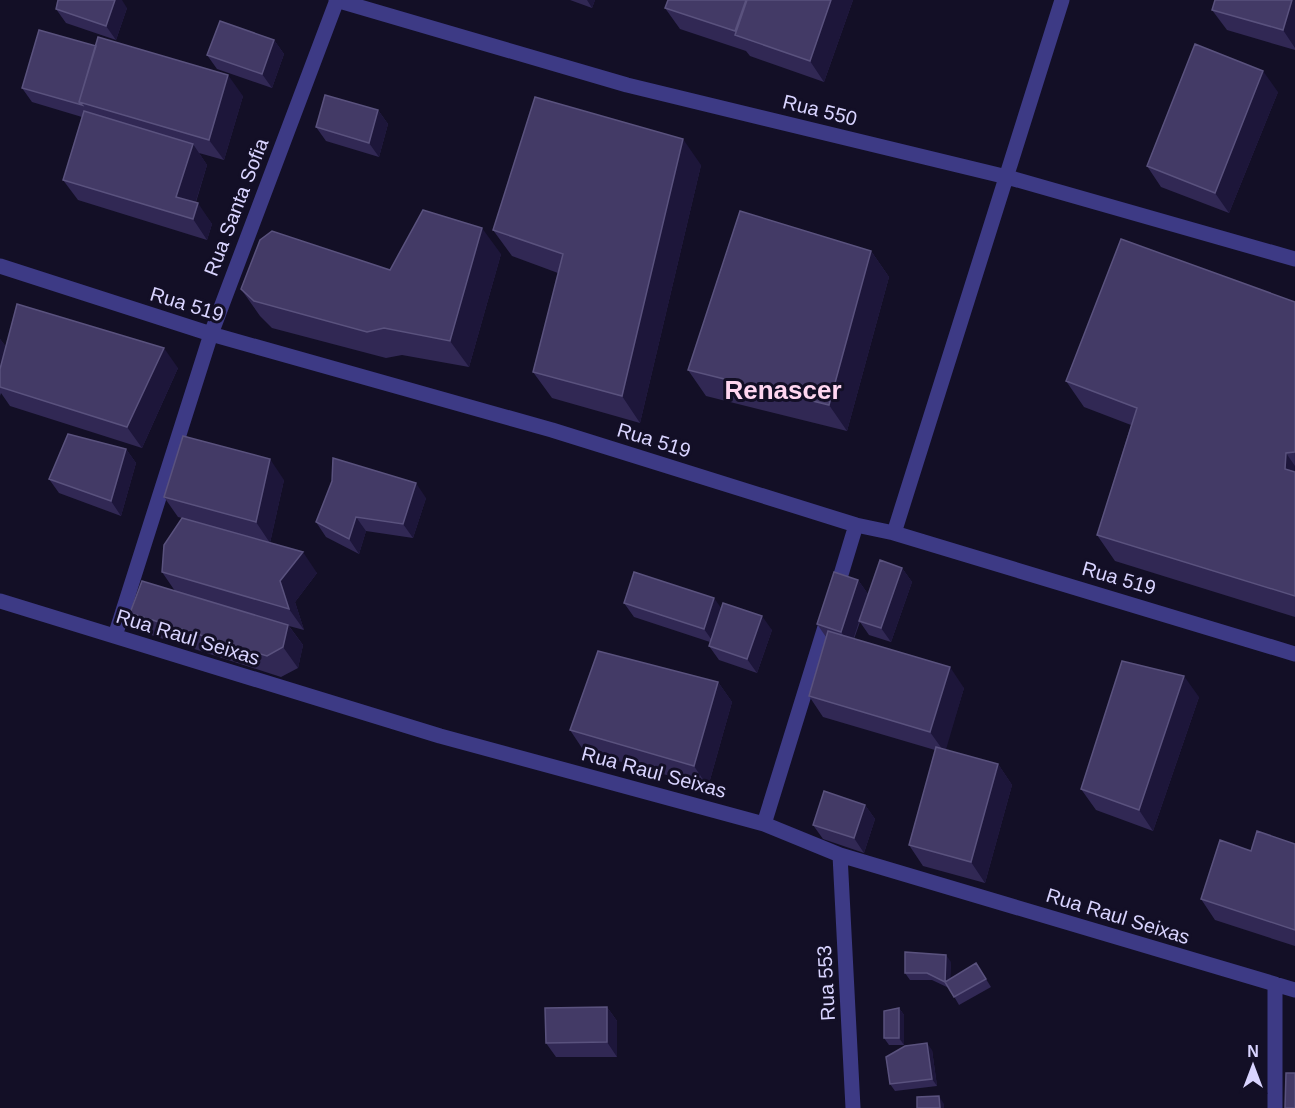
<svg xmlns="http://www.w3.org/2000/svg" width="1295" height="1108" viewBox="0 0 1295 1108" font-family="Helvetica,sans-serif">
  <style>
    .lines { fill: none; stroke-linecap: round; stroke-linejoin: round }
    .minor { stroke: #3d3a85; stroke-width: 15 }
    .wall { fill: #312854 }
    .shaded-wall { fill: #1d163a }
    .building { fill: #433a66; stroke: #5a527e; stroke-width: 1.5 }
    .labels { text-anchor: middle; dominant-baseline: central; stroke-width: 6; stroke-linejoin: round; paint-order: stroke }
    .street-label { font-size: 20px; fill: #d9d4ff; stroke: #130f26 }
    .district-label { font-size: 26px; font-weight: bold; fill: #ffd6f0; stroke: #130f26 }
  </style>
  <rect width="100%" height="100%" fill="#130f26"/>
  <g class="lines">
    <path class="minor" d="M336 0 627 85 1007 177 1295 259
      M0 266 211 334 552 430 856 525 894 533 1295 654
      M894 533 1062 0
      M836 591 856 525
      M0 601 440 736 764 824 840 855 1295 990
      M115 636 211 334 337 0
      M764 824 829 614
      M840 855 853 1108
      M1275 1108V984"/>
  </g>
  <path class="wall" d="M570 0H595L592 8Z
    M668 0H853L824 82 750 56 746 51 680 29 665 8Z
    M1295 0V50L1227 30 1212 10Z
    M127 8 116 40 66 23 56 9Z
    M274 40 284 54 272 88 217 69 207 55Z
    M22 88 243 96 224 160 199 153 207 165 196 202 212 224 207 240 78 200 63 180 82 117 32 102Z
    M1278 92 1229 213 1161 187 1147 166Z
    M378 110 388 124 379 157 326 141 316 127Z
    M701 165 640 423 552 398 533 372 558 273 512 256 493 230Z
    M871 251 889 277 847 431 706 396 688 370Z
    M501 254 469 367 402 355 386 358 272 328 260 316 241 289 390 270Z
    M1295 302V617L1115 561 1097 535 1131 425 1084 407 1066 381Z
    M0 339 6 347 178 368 142 448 10 406 1 393 0 396Z
    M126 449 136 463 121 516 59 493 49 479Z
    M284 480 270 543 317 573 295 602 304 630 289 626 303 645 298 668 281 677 145 633 130 613 175 591 162 572 182 518 178 517 164 497Z
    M426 498 413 538 366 531 359 554 326 537 316 522Z
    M902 568 912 582 891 642 869 635 860 622 854 639 964 688 945 750 998 764 1012 785 985 883 923 866 909 845 935 750 823 717 809 696 826 637 817 624 858 580 868 594Z
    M624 603 721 608 772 630 757 673 719 660 709 646 710 642 634 617Z
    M718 682 732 702 708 787 584 751 570 730Z
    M1199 697 1153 831 1096 810 1081 789Z
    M865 805 875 819 864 853 823 839 813 825Z
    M1295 844V946L1215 920 1201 899 1251 851Z
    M951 962 950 978 981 971 991 987 959 1005 949 988 932 980H910L905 973Z
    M607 1007 617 1021V1057H556L546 1043Z
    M899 1008 904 1015V1045H889L884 1038Z
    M932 1050 937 1086 895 1091 890 1084Z"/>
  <path class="shaded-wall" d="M115 0H122L127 8 116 40 106 26Z
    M587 0H595L592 8Z
    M746 0H767L739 36 735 31Z
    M831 0H853L824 82 810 61Z
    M1292 0H1295V48L1283 30Z
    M274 40 284 54 272 88 262 74Z
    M1263 71 1278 92 1229 213 1215 193Z
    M228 75 243 96 224 160 209 140Z
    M378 110 388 124 379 157 369 143Z
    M683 139 701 165 640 423 622 396Z
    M193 144 207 165 191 217 176 197Z
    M198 203 212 224 207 240 193 219Z
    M482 228 501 254 469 367 450 341Z
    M871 251 889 277 847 431 829 405Z
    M0 339 6 347 0 387Z
    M164 348 178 368 142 448 127 427Z
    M126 449 136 463 121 516 111 501Z
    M1286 453 1295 466V484L1285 469Z
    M270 459 284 480 270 543 256 522Z
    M416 483 426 498 413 538 403 524Z
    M356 517 366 531 359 554 349 539Z
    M303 552 317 573 295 602 304 630 289 609 280 581Z
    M902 568 912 582 891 642 881 628Z
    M858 580 868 594 851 646 841 632Z
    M714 598 724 612 714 643 704 629Z
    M762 616 772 630 757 673 747 659Z
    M288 625 303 645 298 668 283 647Z
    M950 667 964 688 945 753 930 732Z
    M1184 676 1199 697 1153 831 1139 810Z
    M718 682 732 702 708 787 694 766Z
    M998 764 1012 785 985 883 971 862Z
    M865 805 875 819 864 853 854 838Z
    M946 955 951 962 950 989 945 982Z
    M607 1007 617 1021V1057L607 1042Z
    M899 1008 904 1015V1045L899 1038Z
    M927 1043 932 1050 937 1086 932 1079Z
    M939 1096 944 1104V1108H940Z"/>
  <path class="building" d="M58 0H115L106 26 56 9Z
    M668 0H746L735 31 665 8Z
    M747 0H831L810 61 735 35Z
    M1215 0H1292L1283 30 1212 10Z
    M220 21 274 40 262 74 207 55Z
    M39 30 96 46 79 102 82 105 22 88Z
    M98 37 228 75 209 140 79 102Z
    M1195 44 1263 71 1215 193 1147 166Z
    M325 95 378 110 369 143 316 127Z
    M535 97 683 139 622 396 533 372 563 254 493 230Z
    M84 111 193 144 176 197 198 203 193 219 63 180Z
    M423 210 482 228 450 341 384 328 367 332 254 301 241 289 260 240 272 231 390 270Z
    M740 211 871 251 829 405 688 370Z
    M1121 239 1295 302V452L1286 453 1285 469 1295 472V596L1097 535 1137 408 1066 381Z
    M17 304 164 348 127 427 0 387V369Z
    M68 434 126 449 111 501 49 479Z
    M183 436 270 459 256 522 164 497Z
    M333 458 416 483 403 524 356 517 349 539 316 522 332 481Z
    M182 518 303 552 280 581 289 609 162 572 164 545Z
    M880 560 902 568 881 628 859 621Z
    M634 572 714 598 704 629 624 603Z
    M834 572 858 580 841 632 817 624Z
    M142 581 288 625 283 647 267 656 130 613Z
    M723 603 762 616 747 659 709 646Z
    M828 631 950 667 930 732 809 696Z
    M598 651 718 682 694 766 570 730Z
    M1122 661 1184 676 1139 810 1081 789Z
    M936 747 998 764 971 862 909 845Z
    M824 791 865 805 854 838 813 825Z
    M1257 831 1295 844V930L1201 899 1220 840 1251 851Z
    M905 952 946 955 945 982 927 973H905Z
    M976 963 986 979 954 997 945 982Z
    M607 1007V1042L546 1043 545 1008Z
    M899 1008V1038H884V1011Z
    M927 1043 932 1079 890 1084 886 1057 905 1046Z
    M1286 1073H1295V1108H1285Z
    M939 1096 940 1108H917V1097Z"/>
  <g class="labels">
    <g class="street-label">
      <text transform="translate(820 110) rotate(14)">Rua 550</text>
      <text transform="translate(236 207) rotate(-69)">Rua Santa Sofia</text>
      <text transform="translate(187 304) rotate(17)">Rua 519</text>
      <text transform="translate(654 440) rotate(17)">Rua 519</text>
      <text transform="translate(1119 578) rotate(16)">Rua 519</text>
      <text transform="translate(188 637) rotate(17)">Rua Raul Seixas</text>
      <text transform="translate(654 772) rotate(15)">Rua Raul Seixas</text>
      <text transform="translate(1118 916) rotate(17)">Rua Raul Seixas</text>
      <text transform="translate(826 983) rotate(-93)">Rua 553</text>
    </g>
    <g class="district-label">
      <text x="783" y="390">Renascer</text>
    </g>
  </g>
  <g transform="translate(1253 1066)" stroke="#130f26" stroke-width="4.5" paint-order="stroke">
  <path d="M0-4.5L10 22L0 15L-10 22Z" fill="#d9d4ff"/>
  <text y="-9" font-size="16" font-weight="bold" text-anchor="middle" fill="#d9d4ff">N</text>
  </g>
</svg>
